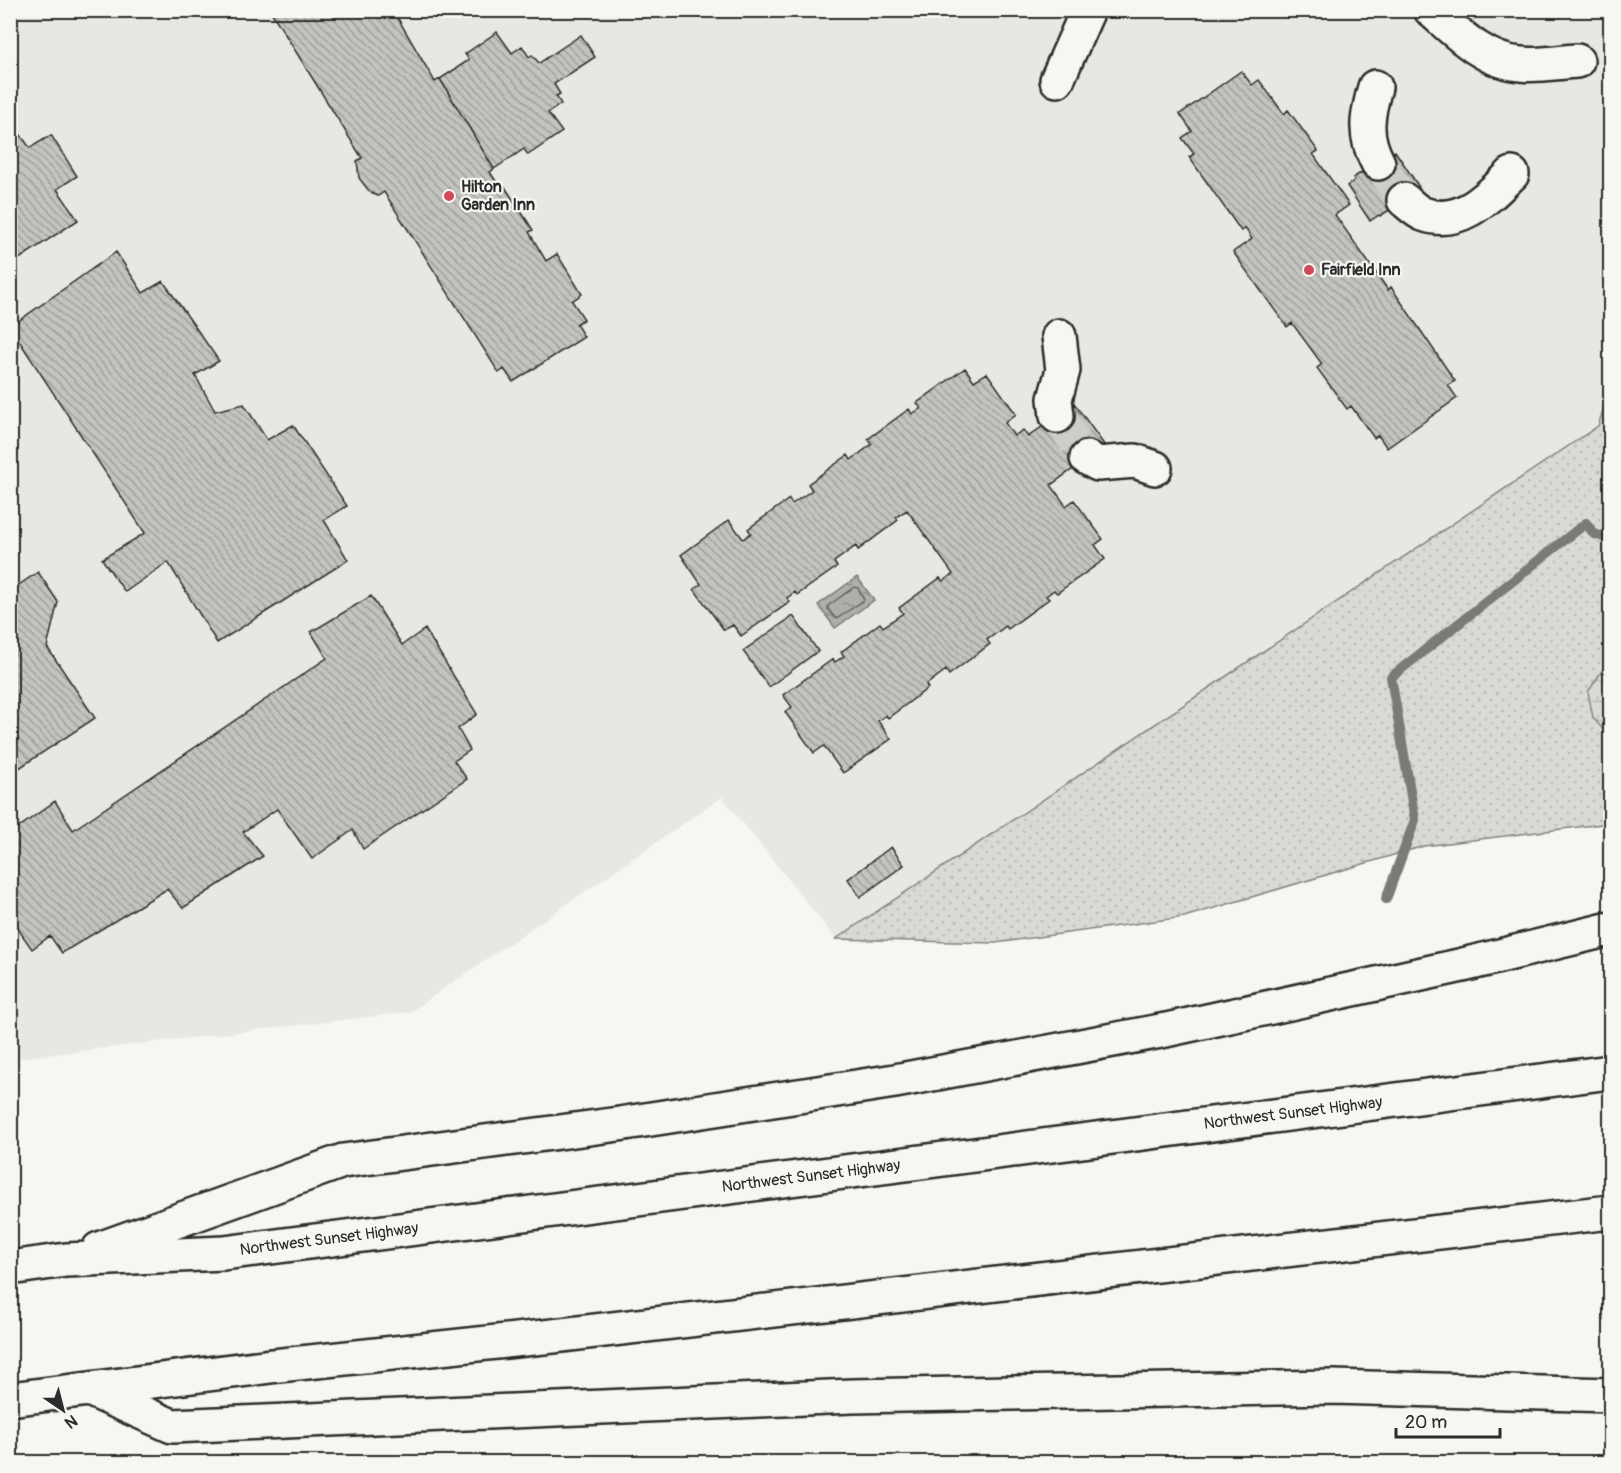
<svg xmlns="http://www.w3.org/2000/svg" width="1621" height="1473" viewBox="0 0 1621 1473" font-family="Pangolin,sans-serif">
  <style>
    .built { fill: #e7e7e3 }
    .grass { fill: url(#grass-dots); stroke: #828280; stroke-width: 1.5 }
    .wetland { fill: url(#wetland-marsh); stroke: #828280; stroke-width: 1.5 }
    .water { fill: url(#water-ripples); stroke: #7a7a78; stroke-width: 1.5 }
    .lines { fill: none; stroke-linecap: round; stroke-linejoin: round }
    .shore { stroke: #5f5f5e; stroke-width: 1.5 }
    .stream { stroke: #7a7a78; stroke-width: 10 }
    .building { fill: url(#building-back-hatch); stroke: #2b2b2b; stroke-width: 1.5 }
    .minor-tunnel { stroke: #cdcdca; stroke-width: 33; stroke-dasharray: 33 16; stroke-linecap: butt }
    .minor-casing { stroke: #2b2b2b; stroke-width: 38 }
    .highway-casing { stroke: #2b2b2b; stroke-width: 38 }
    .minor { stroke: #f6f6f2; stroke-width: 33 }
    .highway { stroke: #f6f6f2; stroke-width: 33 }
    .poi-dot { fill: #d1495b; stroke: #f6f6f2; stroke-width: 2 }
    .labels { text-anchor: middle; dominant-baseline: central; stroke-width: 4.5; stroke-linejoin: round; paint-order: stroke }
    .poi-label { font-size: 16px; font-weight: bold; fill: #2b2b2b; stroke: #f6f6f2; text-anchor: start }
    .street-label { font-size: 16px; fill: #2b2b2b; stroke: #f6f6f2 }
  </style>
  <defs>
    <pattern id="grass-dots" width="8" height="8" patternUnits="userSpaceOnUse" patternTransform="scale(1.5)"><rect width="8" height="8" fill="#d9d9d5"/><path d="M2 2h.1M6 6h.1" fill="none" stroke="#babab7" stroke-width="1.8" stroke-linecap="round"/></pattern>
    <pattern id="wetland-marsh" width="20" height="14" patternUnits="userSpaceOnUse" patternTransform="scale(1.5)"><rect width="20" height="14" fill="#d9d9d5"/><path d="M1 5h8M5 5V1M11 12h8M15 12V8" fill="none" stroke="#babab7"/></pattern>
    <pattern id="water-ripples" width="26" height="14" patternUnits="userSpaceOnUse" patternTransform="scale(1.5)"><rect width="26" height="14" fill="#aeaeab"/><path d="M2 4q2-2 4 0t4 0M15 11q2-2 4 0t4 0" fill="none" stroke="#8e8e8b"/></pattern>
    <pattern id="building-back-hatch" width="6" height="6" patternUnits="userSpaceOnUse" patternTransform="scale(1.5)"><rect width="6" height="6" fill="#c3c3c0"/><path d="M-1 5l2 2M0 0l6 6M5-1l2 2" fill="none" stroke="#9f9f9c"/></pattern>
  </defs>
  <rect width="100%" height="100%" fill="#f6f6f2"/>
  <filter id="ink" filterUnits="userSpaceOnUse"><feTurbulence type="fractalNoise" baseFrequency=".0167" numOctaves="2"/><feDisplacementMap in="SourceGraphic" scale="12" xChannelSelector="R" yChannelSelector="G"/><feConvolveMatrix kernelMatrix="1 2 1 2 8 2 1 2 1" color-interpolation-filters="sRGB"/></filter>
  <g filter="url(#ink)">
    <path class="built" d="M10 11H1610V389L1598 426 836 939 722 797 410 1012 11 1059Z"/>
    <path class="grass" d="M1610 389V823L1424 846 1184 917 995 943 836 939 1598 426Z"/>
    <path class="wetland" d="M1610 659V737L1593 718 1588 692Z"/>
    <path class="water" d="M857 577 874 600 835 628 818 605Z"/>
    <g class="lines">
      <path class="shore" d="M854 587 858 588 864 600 838 618H835L828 609V606Z"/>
      <path class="stream" d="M1386 899 1415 820 1391 677 1586 523 1594 534 1610 539"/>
    </g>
    <path class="building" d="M270 10H393L435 82 440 79 494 169 490 172 501 189 505 187 533 230 529 232 546 261 557 254 582 294 572 301 584 319 576 324 584 337 513 382 504 369 499 373 384 192 378 196 375 195 369 191 359 178 357 161 362 158Z
      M1448 10H1474L1462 23Z
      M497 32 512 53 522 46 529 57 532 55 539 63 581 35 595 57 554 84 560 94 556 96 561 104 548 113 562 132 528 155 524 149 494 169 440 79 469 60 465 54Z
      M1241 71 1252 85 1259 80 1284 114 1288 110 1318 151 1313 154 1349 205 1335 215 1388 290 1391 287 1455 381 1448 385 1457 398 1387 448 1378 435 1374 438 1351 406 1347 409 1317 368 1322 364 1292 323 1287 327 1233 252 1252 239 1245 228 1241 231 1189 157 1194 154 1182 138 1192 131 1180 114Z
      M15 127 30 148 51 135 77 176 57 189 78 220 10 265V130Z
      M1395 151 1419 187 1413 190 1416 193 1380 216 1379 215 1370 221 1347 186 1355 180 1353 178Z
      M116 252 143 293 163 281 219 361 195 375 215 411 244 404 267 440 293 425 347 506 324 520 348 560 217 643 168 562 125 592 102 559 145 533 10 327Z
      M965 368 974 381 987 373 1016 414 1005 423 1014 436 1023 430 1028 437 1074 403 1105 446 1051 485 1066 506 1074 500 1103 539 1095 545 1105 559 1057 593 1054 590 1046 596 1049 599 1008 629 1006 626 987 640 990 644 949 675 946 670 926 685 928 688 888 718 886 715 878 721 891 739 843 773 824 746 814 753 785 712 792 707 783 695 833 659 835 662 844 656 841 652 880 623 883 627 903 613 899 608 940 578 943 581 953 574 907 510 896 517 898 520 858 550 856 546 834 562 837 567 797 595 795 592 787 598 790 602 741 636 733 625 724 630 694 589 701 584 681 555 729 520 743 539 751 533 748 529 789 499 792 504 812 490 808 484 848 455 851 460 872 444 868 439 909 409 912 414 921 408 917 403Z
      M38 572 58 602 47 647 95 718 10 774V591Z
      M371 596 402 645 425 629 477 714 458 729 470 750 454 761 467 779 363 849 353 830 312 859 277 809 243 832 263 856 183 908 167 889 62 953 50 936 32 949 16 926 10 931V834L55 801 73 830 327 658 311 632Z
      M793 616 818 651 769 687 743 651Z
      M891 847 904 865 860 897 848 879Z"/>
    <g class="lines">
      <path class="minor-tunnel" d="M1378 163 1404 200
        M1057 416 1087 458"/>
      <g class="minor-casing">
        <path id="minor" d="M1431 10C1457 33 1485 62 1521 64 1539 66 1559 62 1577 61
          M1057 80 1088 10
          M1375 87C1367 116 1363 135 1378 163
          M1404 200C1410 205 1417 212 1423 214 1460 228 1488 197 1512 174
          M1057 416 1055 399 1063 370 1059 336
          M1087 458 1098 464 1135 461 1155 468"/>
      </g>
      <g class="highway-casing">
        <path id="highway" d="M99 1249 343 1161 619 1124 895 1081 1166 1030 1463 965 1610 929
          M10 1268 66 1260 224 1253 1610 1072
          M91 1390 172 1426 852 1396 1333 1387 1610 1395
          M10 1399 271 1366 553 1336 1610 1212"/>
      </g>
      <use href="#minor" class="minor"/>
      <use href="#highway" class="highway"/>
    </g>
  </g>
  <g class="poi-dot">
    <circle cx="449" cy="196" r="6"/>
    <circle cx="1309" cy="270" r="6"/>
  </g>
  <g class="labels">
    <g class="poi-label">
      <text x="461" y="187">Hilton<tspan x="461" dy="18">Garden Inn</tspan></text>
      <text x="1321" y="270">Fairfield Inn</text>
    </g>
    <g class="street-label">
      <text transform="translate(1293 1113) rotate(-7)">Northwest Sunset Highway</text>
      <text transform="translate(811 1176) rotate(-7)">Northwest Sunset Highway</text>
      <text transform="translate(329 1239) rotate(-7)">Northwest Sunset Highway</text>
    </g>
  </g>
  <rect width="1621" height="1473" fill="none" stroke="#f6f6f2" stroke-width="36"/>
  <rect x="18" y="18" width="1585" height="1437" fill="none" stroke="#2b2b2b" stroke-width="2" filter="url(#ink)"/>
  <g transform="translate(63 1410) rotate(145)" stroke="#f6f6f2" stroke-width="4.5" paint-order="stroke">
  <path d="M0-4.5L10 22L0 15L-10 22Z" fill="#2b2b2b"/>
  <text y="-9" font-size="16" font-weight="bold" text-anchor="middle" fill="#2b2b2b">N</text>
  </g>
  <path d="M1396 1428v9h104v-9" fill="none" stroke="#2b2b2b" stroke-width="3"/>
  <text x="1405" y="1428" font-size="18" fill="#2b2b2b" stroke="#f6f6f2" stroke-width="4.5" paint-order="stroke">20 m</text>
</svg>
